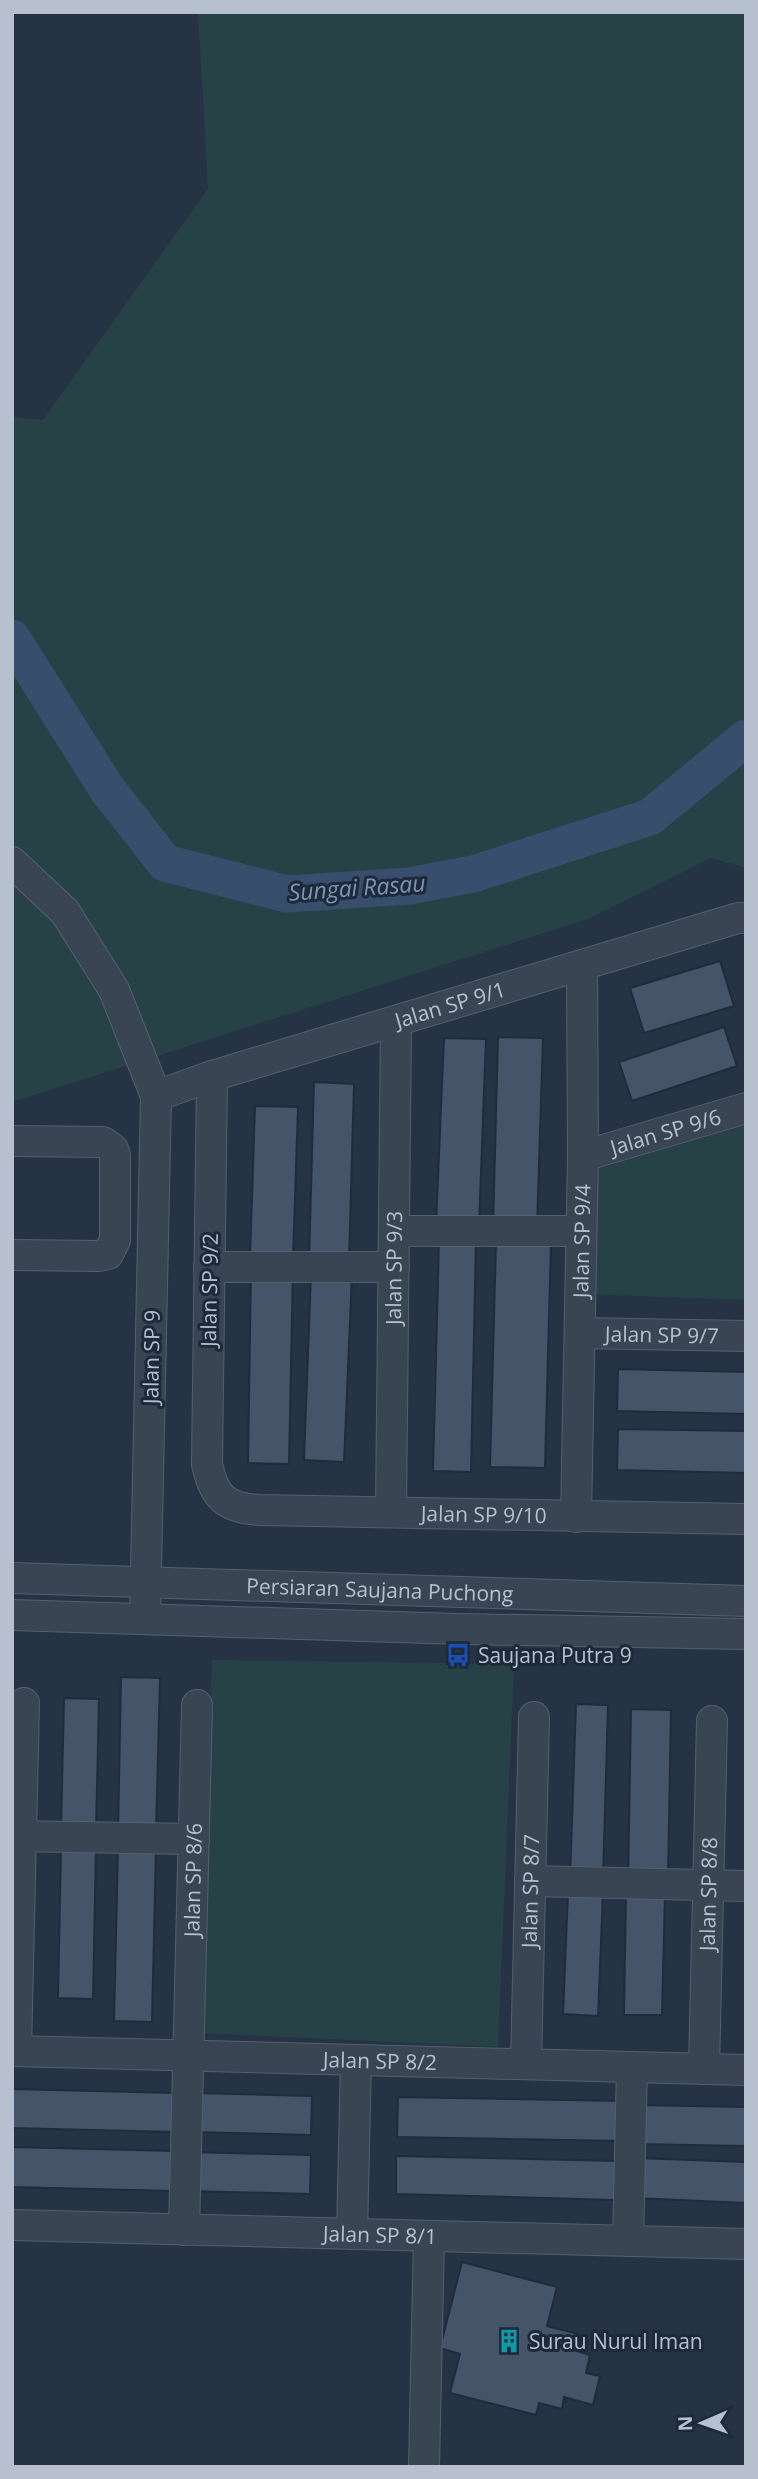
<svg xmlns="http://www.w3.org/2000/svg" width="758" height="2479" viewBox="0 0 758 2479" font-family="'Open Sans',sans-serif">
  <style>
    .green { fill: #274246 }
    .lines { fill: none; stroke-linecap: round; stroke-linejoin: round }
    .river { stroke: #384e6d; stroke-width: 37 }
    .building { fill: #465469; stroke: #202b3c; stroke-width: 2 }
    .minor-casing { stroke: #55606e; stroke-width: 32 }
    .minor { stroke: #3a4554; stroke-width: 30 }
    .labels { text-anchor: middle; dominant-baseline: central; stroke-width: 6; stroke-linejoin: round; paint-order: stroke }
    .street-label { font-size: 21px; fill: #b7c0ce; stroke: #1e293a }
    .poi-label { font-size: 21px; fill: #b7c0ce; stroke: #1e293a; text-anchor: start }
    .water-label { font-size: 23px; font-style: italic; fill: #7c96b7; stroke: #1e293a }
  </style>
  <rect width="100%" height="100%" fill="#253345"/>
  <path class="green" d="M198 12H746V868L711 858 588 919 12 1102V417L43 420 208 189Z
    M746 1117V1300L583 1294 587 1161Z
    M212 1660 514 1664 498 2047 201 2033Z"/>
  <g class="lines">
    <path class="river" d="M12 638 107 789 165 863 287 894 409 886 473 874 650 817 746 738"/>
  </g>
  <path class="building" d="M720 961 734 1006 644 1033 630 988Z
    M724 1027 737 1066 632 1101 619 1062Z
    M498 1037 543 1038 537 1228 493 1227Z
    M444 1038 486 1039 479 1226 436 1224Z
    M314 1082 354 1084 349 1262 309 1261Z
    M255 1106 298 1107 293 1258 250 1257Z
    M439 1240 476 1241 471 1472 433 1471Z
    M496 1241 551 1242 545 1468 490 1467Z
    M251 1269 293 1270 289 1464 248 1463Z
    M311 1273 352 1274 344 1462 304 1460Z
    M618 1369 746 1372V1414L617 1411Z
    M618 1429 746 1431V1473L617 1470Z
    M121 1677 160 1678 156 1833 118 1832Z
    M64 1698 99 1699 96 1831 61 1830Z
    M576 1704 608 1705 603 1879 570 1878Z
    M631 1709 671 1710 668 1880H628Z
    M61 1845 96 1846 93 1999 58 1998Z
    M118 1847H156L152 2022 114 2021Z
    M568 1892 603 1893 598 2016 563 2014Z
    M626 1894 665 1895 662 2015H624Z
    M12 2089 176 2093 175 2132 12 2128Z
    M192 2093 312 2096 311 2135 191 2132Z
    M398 2097 623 2101 622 2141 397 2137Z
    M636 2105 746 2107V2146L635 2144Z
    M12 2147 174 2151 173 2191 12 2187Z
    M190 2152 311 2155 310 2194 189 2191Z
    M396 2156 618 2161 617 2200 396 2194Z
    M636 2158 746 2162V2203L634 2198Z
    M462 2262 557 2287 547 2326 578 2334 574 2350 590 2355 586 2373 600 2376 593 2405 564 2397 562 2409 539 2403 536 2415 450 2393 460 2354 440 2348Z"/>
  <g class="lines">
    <g class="minor-casing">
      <g id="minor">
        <path d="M12 862 65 912 114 990 156 1096 145 1618"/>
        <path id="s1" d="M212 1076 207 1464C214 1497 225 1508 260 1510L746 1519"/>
        <path id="s2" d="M156 1096 212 1076 738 918H746"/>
        <path d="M12 1141 103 1142 113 1149 115 1155V1240L108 1254 99 1256 12 1255"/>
        <path id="s3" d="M583 1156 746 1108"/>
        <path d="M396 1231H581"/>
        <path d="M209 1267H394"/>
        <path id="s4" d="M580 1333 746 1336"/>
        <path id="s5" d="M391 1511 396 1023"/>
        <path id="s6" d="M576 1517 583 1156 582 965"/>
        <path id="s7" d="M12 1578 746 1601"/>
        <path d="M12 1615 459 1629 746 1634"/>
        <path d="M12 1836 194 1839"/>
        <path d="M530 1881 746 1886"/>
        <path id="s8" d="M12 2051 746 2070"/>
        <path d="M16 2051 24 1703"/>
        <path id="s9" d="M526 2064 534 1717"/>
        <path id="s10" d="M704 2069 712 1721"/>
        <path id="s11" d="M12 2225 746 2244"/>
        <path id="s12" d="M184 2230 197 1705"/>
        <path d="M352 2234 356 2060"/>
        <path d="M628 2241 632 2067"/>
        <path d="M424 2467 429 2236"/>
      </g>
    </g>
    <use href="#minor" class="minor"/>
  </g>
  <defs>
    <g id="bus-bare" transform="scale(1.89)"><path d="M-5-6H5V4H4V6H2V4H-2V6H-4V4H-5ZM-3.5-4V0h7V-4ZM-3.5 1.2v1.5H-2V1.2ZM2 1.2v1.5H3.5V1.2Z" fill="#1a4fb4" stroke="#1e293a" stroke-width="2.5" paint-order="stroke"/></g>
    <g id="building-bare" transform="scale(1.89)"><path d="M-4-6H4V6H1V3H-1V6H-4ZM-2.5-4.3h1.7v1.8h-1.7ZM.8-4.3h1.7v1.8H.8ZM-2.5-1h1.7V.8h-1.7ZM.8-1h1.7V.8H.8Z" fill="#0f9aa8" stroke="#1e293a" stroke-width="2.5" paint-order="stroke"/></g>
  </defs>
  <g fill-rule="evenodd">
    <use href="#bus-bare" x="458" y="1655"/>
    <use href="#building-bare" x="509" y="2341"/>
  </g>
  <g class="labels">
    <g class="street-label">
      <text stroke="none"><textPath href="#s2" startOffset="308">Jalan SP 9/1</textPath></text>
      <text stroke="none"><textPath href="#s3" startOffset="86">Jalan SP 9/6</textPath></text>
      <text stroke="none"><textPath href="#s6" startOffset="276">Jalan SP 9/4</textPath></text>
      <text stroke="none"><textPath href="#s5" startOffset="243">Jalan SP 9/3</textPath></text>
      <text transform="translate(209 1290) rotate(-89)">Jalan SP 9/2</text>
      <text stroke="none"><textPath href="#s4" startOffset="82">Jalan SP 9/7</textPath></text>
      <text transform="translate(151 1357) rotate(-89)">Jalan SP 9</text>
      <text stroke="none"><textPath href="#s1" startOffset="690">Jalan SP 9/10</textPath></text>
      <text stroke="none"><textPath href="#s7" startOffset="368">Persiaran Saujana Puchong</textPath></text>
      <text stroke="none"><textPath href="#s12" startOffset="350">Jalan SP 8/6</textPath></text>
      <text stroke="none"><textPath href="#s9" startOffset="173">Jalan SP 8/7</textPath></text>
      <text stroke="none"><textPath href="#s10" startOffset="175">Jalan SP 8/8</textPath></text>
      <text stroke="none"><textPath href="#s8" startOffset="368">Jalan SP 8/2</textPath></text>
      <text stroke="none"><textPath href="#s11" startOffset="368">Jalan SP 8/1</textPath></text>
    </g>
    <g class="poi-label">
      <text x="478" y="1655">Saujana Putra 9</text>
      <text x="529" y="2341">Surau Nurul Iman</text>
    </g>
    <g class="water-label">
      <text transform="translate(357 887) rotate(-4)">Sungai Rasau</text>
    </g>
  </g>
  <rect width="758" height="2479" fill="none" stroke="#b7c0ce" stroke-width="28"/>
  <g transform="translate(702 2423) rotate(268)" stroke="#1e293a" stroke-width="5" paint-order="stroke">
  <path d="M0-5L12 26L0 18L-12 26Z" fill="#b7c0ce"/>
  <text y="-10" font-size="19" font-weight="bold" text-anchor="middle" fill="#b7c0ce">N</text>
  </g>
</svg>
